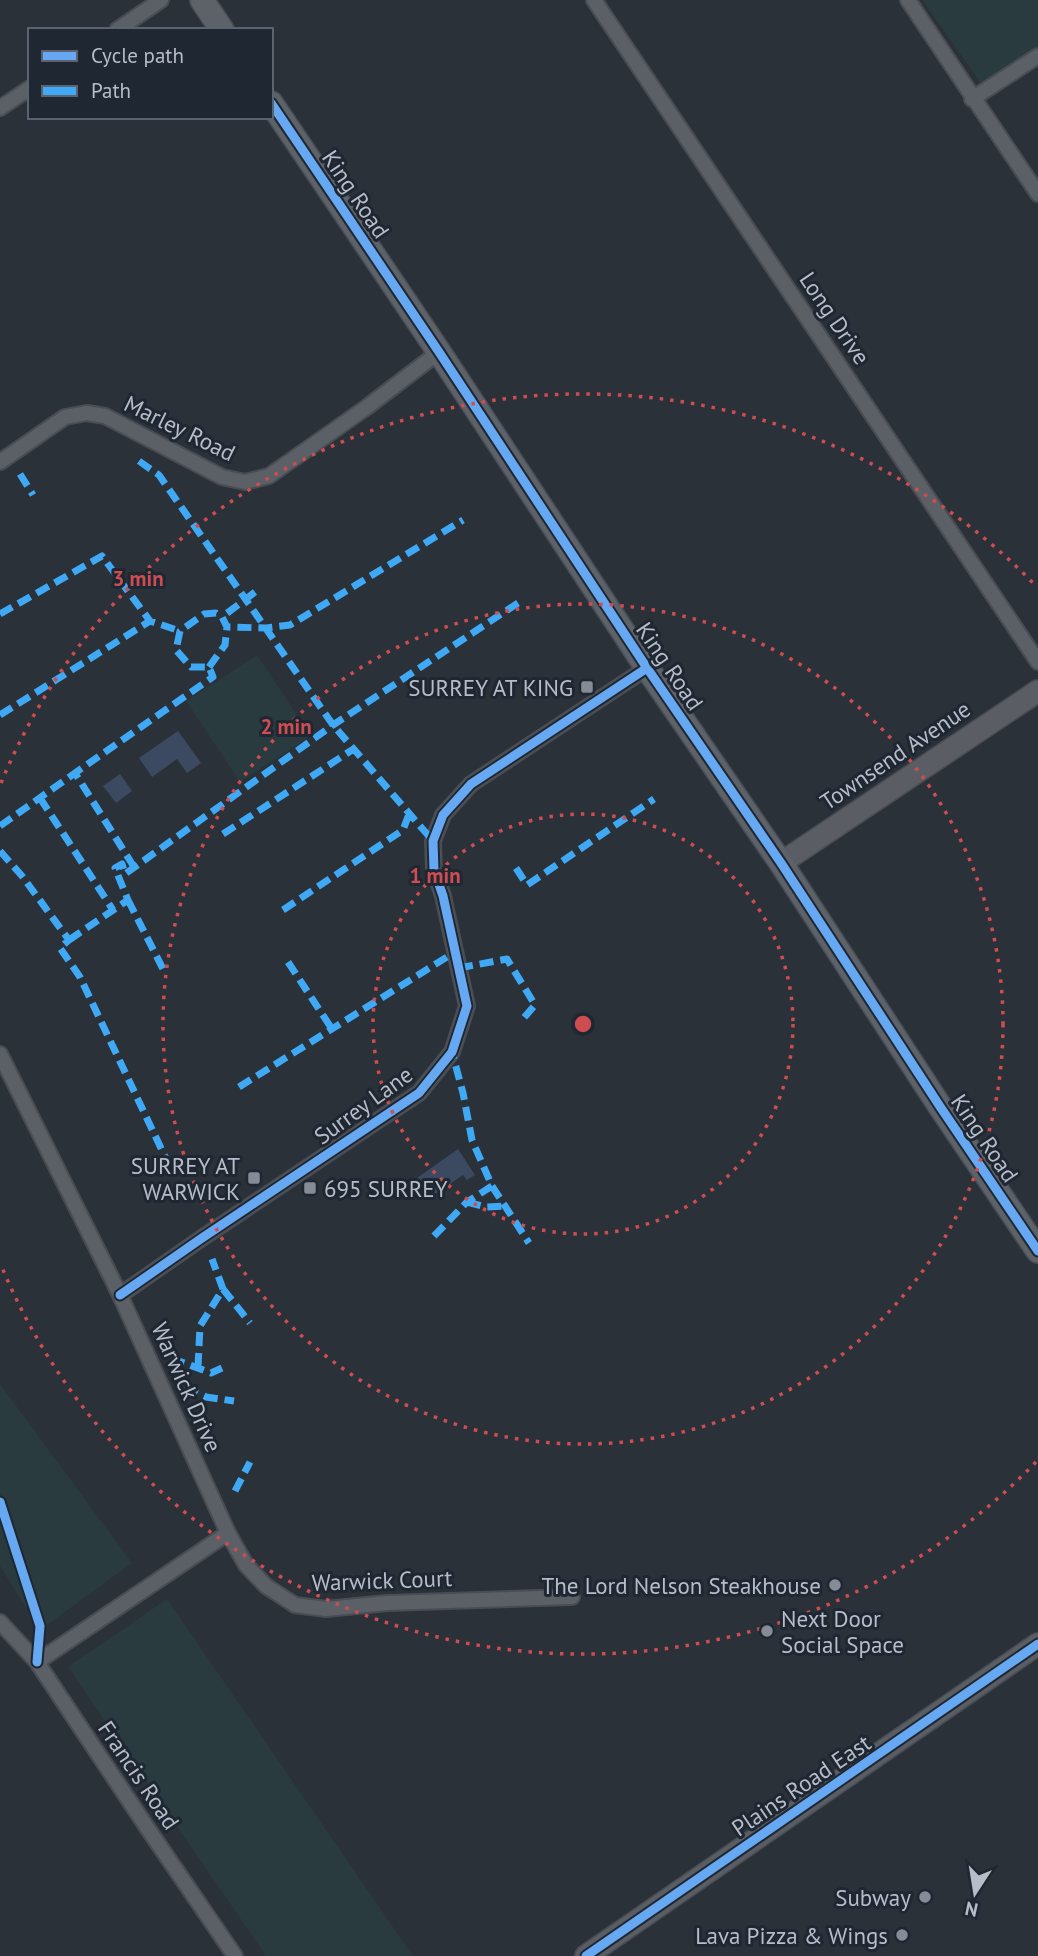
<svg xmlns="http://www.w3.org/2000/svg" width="1038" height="1956" viewBox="0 0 1038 1956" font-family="'PT Sans',sans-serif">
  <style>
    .green { fill: #293b3e }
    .water { fill: #3b4a61 }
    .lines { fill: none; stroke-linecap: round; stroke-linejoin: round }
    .street-casing { stroke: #494d53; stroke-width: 18 }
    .secondary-casing { stroke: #494d53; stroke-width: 24 }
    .primary-casing { stroke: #494d55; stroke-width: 26 }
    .street { stroke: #5b5f66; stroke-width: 14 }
    .secondary { stroke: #5a5e64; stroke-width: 21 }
    .primary { stroke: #5d6168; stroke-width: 23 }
    .quiet { stroke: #3fa9f5; stroke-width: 7; stroke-dasharray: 14 7; stroke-linecap: butt }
    .cycleway-casing { stroke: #1f2732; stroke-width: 13 }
    .cycleway { stroke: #66a8f1; stroke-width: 9 }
    .ring { fill: none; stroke: #ce4d50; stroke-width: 3.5; stroke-dasharray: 3.5 7 }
    .poi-dot { fill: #858c96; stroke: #1f2732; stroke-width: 2.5 }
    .labels { text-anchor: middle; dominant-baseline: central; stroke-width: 6; stroke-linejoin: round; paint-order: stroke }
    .street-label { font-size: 23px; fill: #b6bdc8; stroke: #1f2732 }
    .poi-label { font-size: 23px; fill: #b6bdc8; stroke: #1f2732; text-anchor: end }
    .centre { fill: #ce4d50; stroke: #1f2732; stroke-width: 3.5 }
    .ring-label { font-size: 21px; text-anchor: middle; font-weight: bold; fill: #ce4d50; stroke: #1f2732; stroke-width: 6; stroke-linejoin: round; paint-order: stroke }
  </style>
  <rect width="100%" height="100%" fill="#2b3138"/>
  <path class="green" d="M922 0H1038V54L985 89Z
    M257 655 311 736 240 782 186 701Z
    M0 1384 132 1563 40 1630 0 1566Z
    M167 1599 413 1956H266L68 1667Z"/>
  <path class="water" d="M178 731 201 763 187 773 177 759 152 777 139 758Z
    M120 774 132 791 116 803 103 786Z
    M458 1149 475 1175 467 1180 463 1175 431 1197 417 1178Z"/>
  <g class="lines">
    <g class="street-casing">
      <path id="street" d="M594 0 1038 662
        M908 0 1038 194
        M117 30 161 0
        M972 99 1038 56
        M0 108 30 88
        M0 462 65 417 87 413 105 416 222 477 245 482 269 476 367 407 439 352
        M0 1054 120 1295 228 1533 246 1565 266 1586 295 1605 326 1609 387 1603 572 1597
        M120 1295 202 1238 419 1093 452 1052 467 1006 443 896 434 870 433 841 443 815 471 784 647 668
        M0 1622 37 1662 148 1829 235 1956
        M37 1662 228 1533"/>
    </g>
    <g class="secondary-casing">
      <path id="secondary" d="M781 863 1038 691
        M586 1956 1038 1644"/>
    </g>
    <g class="primary-casing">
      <path id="primary" d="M202 0 222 30
        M271 103 439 352 647 668 781 863 941 1108 1038 1251"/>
    </g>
    <use href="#street" class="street"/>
    <use href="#secondary" class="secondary"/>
    <use href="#primary" class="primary"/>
    <path class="quiet" d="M139 461 159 475 333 725 433 841
      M20 474 33 495
      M255 592 222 617 227 627 266 628 290 625 463 520
      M0 614 102 556 150 621
      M209 667 225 645 227 627
      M0 715 150 621 180 631
      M40 798 113 910
      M0 826 75 773
      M223 834 352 750
      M0 851 22 876 69 940 60 948 80 977 168 1163
      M134 867 75 773 213 677 209 667H191L176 650 180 631 204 614 216 613 222 617
      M516 868 527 885 654 799
      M128 900 163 969
      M283 910 403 830 409 814
      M69 940 128 900 115 868 122 864 125 874 333 725 518 603
      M288 962 332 1029
      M459 968 507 959 535 1005 522 1020
      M239 1087 455 952
      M492 1186 529 1243
      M467 1202 486 1207 504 1206
      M434 1236 467 1202 492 1186 472 1140 463 1093 452 1052
      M223 1289 250 1323
      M171 1358 211 1373 222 1368
      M198 1367 200 1326 223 1289 212 1259
      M185 1387 206 1397 234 1401
      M235 1491 250 1462"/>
    <g class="cycleway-casing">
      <path id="cycleway" d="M271 103 439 352 647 668 781 863 941 1108 1038 1251
        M120 1295 202 1238 419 1093 452 1052 467 1006 443 896 434 870 433 841 443 815 471 784 647 668
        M0 1502 40 1626 37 1662
        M586 1956 1038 1644"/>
    </g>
    <use href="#cycleway" class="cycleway"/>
  </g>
  <g class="ring">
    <circle cx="583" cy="1024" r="210"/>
    <circle cx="583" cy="1024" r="420"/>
    <path d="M1036 1462A630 630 0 0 1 1 1265M1 783A630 630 0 0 1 1036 586"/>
  </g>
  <g class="poi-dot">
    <rect x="580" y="680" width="14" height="14" rx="3.5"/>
    <rect x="247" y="1171" width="14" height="14" rx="3.5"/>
    <rect x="303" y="1181" width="14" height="14" rx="3.5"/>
    <circle cx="835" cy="1585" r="7"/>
    <circle cx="767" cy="1631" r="7"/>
    <circle cx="925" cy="1897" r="7"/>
    <circle cx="902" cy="1935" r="7"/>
  </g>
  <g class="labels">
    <g class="street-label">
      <text transform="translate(356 194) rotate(56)">King Road</text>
      <text transform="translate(835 318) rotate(56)">Long Drive</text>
      <text transform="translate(180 428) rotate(26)">Marley Road</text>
      <text transform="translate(670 666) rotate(56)">King Road</text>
      <text transform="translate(895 755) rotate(-34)">Townsend Avenue</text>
      <text transform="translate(363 1105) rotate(-36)">Surrey Lane</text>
      <text transform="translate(985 1138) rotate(56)">King Road</text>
      <text transform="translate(187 1387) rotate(66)">Warwick Drive</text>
      <text transform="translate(382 1580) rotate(-2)">Warwick Court</text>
      <text transform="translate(139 1775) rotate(56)">Francis Road</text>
      <text transform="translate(801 1785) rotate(-34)">Plains Road East</text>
    </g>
    <g class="poi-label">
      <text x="573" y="687">SURREY AT KING</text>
      <text x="240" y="1165">SURREY AT<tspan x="240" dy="26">WARWICK</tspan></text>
      <text x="324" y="1188" text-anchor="start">695 SURREY</text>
      <text x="821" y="1585">The Lord Nelson Steakhouse</text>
      <text x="781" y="1618" text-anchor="start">Next Door<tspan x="781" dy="26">Social Space</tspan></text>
      <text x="911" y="1897">Subway</text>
      <text x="888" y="1935">Lava Pizza &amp; Wings</text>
    </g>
  </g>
  <circle cx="583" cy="1024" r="10" class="centre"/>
  <g class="ring-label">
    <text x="138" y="586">3 min</text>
    <text x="286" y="734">2 min</text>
    <text x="435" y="883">1 min</text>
  </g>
  <rect x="28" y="28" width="245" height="91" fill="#1f2732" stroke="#5b636e" stroke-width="2"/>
  <rect x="42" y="51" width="35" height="10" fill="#66a8f1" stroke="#5b636e" stroke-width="2"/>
  <text x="91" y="63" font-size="21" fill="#b6bdc8">Cycle path</text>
  <rect x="42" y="86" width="35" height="10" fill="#3fa9f5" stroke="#5b636e" stroke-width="2"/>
  <text x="91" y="98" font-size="21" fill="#b6bdc8">Path</text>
  <g transform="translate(975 1893) rotate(192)" stroke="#1f2732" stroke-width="5" paint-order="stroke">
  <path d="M0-5L12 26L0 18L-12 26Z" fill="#b6bdc8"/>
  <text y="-10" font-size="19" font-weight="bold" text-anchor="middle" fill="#b6bdc8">N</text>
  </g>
</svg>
